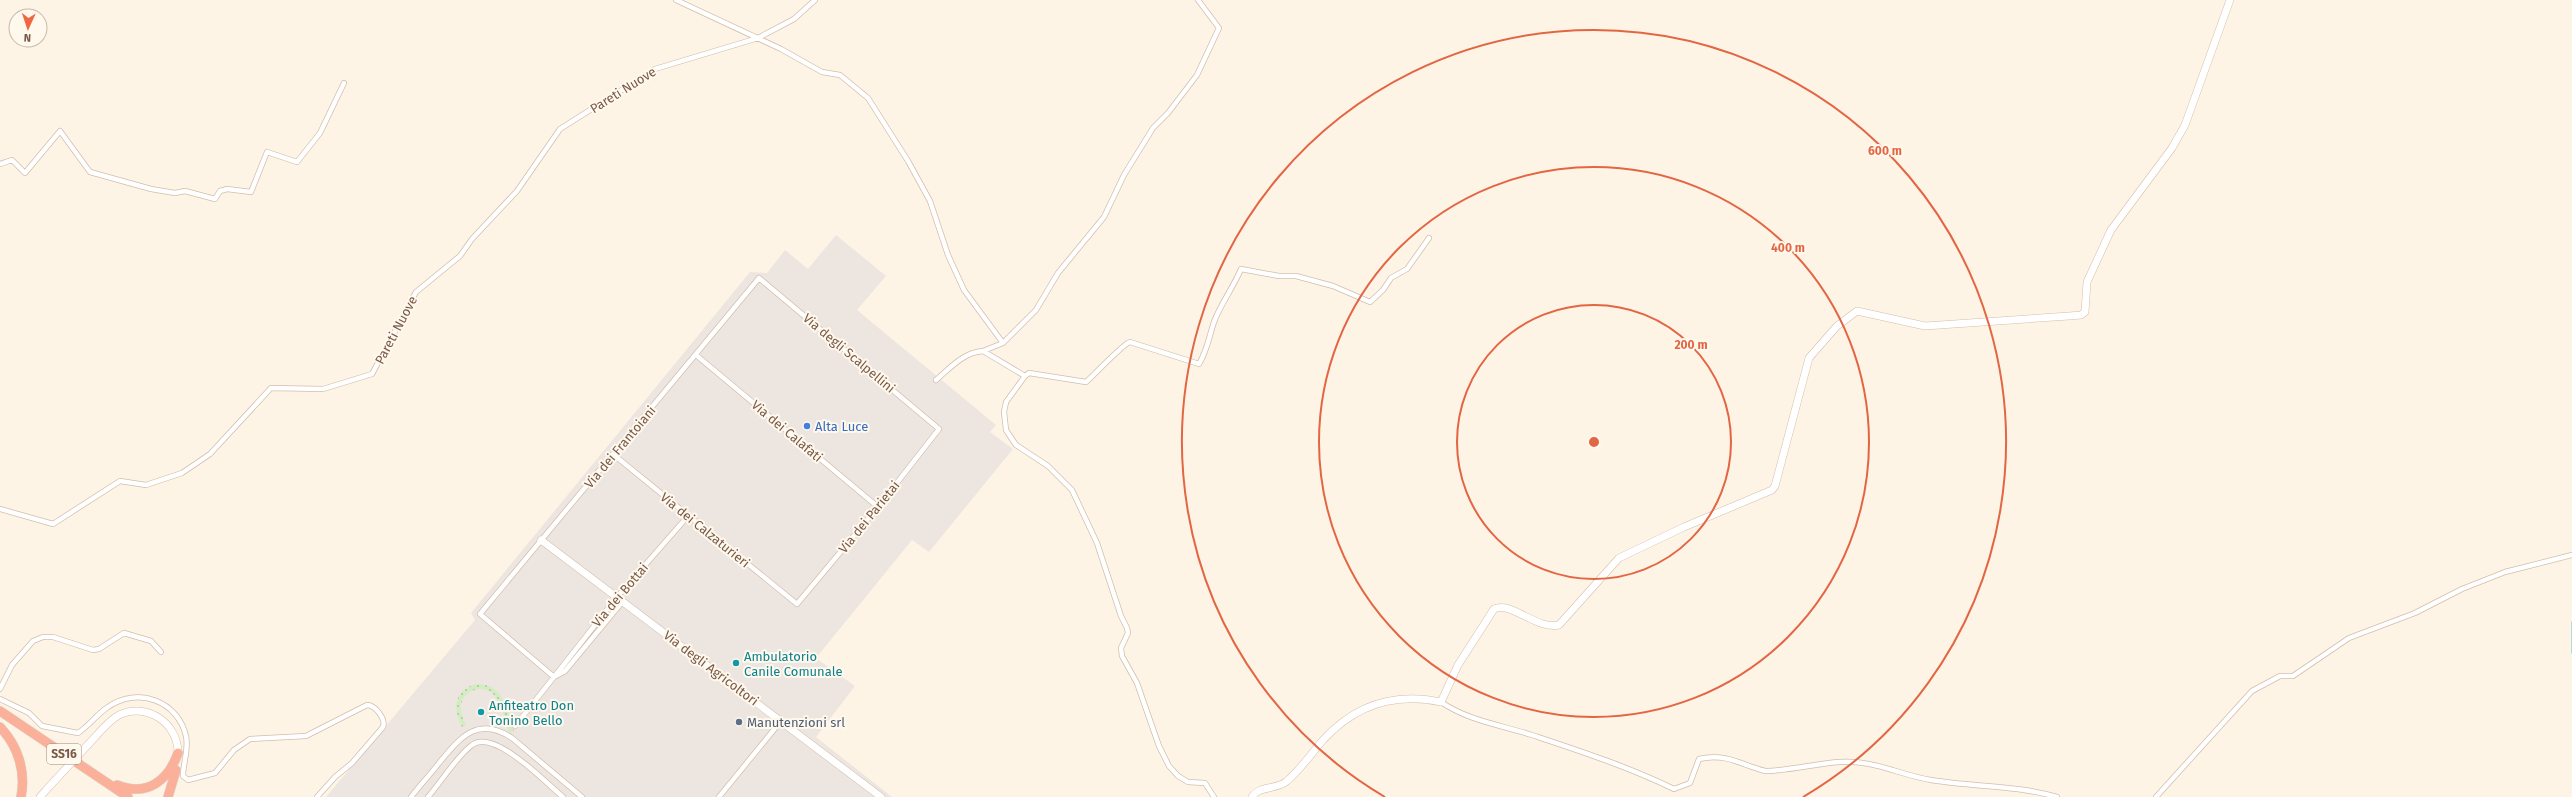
<svg xmlns="http://www.w3.org/2000/svg" width="2572" height="797" viewBox="0 0 2572 797" font-family="'Fira Sans',sans-serif">
  <style>
    .industrial { fill: #ede6e0 }
    .garden { fill: url(#garden-dots) }
    .lines { fill: none; stroke-linecap: round; stroke-linejoin: round }
    .stream { stroke: #9ed3db; stroke-width: 1.5 }
    .street-casing { stroke: #d3bdad; stroke-width: 6 }
    .secondary-casing { stroke: #d6bdaa; stroke-width: 8 }
    .highway-casing { stroke: #dcd4cf; stroke-width: 10 }
    .street { stroke: #fff; stroke-width: 4.5 }
    .secondary { stroke: #fff; stroke-width: 7 }
    .highway { stroke: #fbb199; stroke-width: 9 }
    .secondary-bridge-casing { stroke: #d6bdaa; stroke-width: 8; stroke-linecap: butt }
    .secondary-bridge { stroke: #fff; stroke-width: 7 }
    .ring { fill: none; stroke: #e36644; stroke-width: 2 }
    .shop-dot { fill: #3f7fe0; stroke: #fff8ed; stroke-width: 1.5 }
    .culture-dot { fill: #0f9aa8; stroke: #fff8ed; stroke-width: 1.5 }
    .service-dot { fill: #5c6f8a; stroke: #fff8ed; stroke-width: 1.5 }
    .labels { text-anchor: middle; dominant-baseline: central; stroke-width: 4; stroke-linejoin: round; paint-order: stroke }
    .shield { fill: #fff8ed; stroke: #a1897a; stroke-width: 1 }
    .shield-label { font-size: 12px; font-weight: bold; fill: #795948 }
    .street-label { font-size: 13px; fill: #795948; stroke: #fff8ed }
    .shop-label { font-size: 13px; fill: #366cbe; stroke: #fff8ed; text-anchor: start }
    .culture-label { font-size: 13px; fill: #0d838f; stroke: #fff8ed; text-anchor: start }
    .service-label { font-size: 13px; fill: #4e5e75; stroke: #fff8ed; text-anchor: start }
    .centre { fill: #e36644; stroke: #fff8ed; stroke-width: 2 }
    .ring-label { font-size: 12px; text-anchor: middle; font-weight: bold; fill: #e36644; stroke: #fff8ed; stroke-width: 4; stroke-linejoin: round; paint-order: stroke }
  </style>
  <defs>
    <pattern id="garden-dots" width="8" height="8" patternUnits="userSpaceOnUse"><rect width="8" height="8" fill="#d4ecc3"/><path d="M2 2h.1M6 6h.1" fill="none" stroke="#b1c2a0" stroke-width="1.8" stroke-linecap="round"/></pattern>
  </defs>
  <rect width="100%" height="100%" fill="#fef4e5"/>
  <path class="industrial" d="M836 235 886 276 857 310 996 425 990 432 1013 449 929 552 912 540 816 658 855 686 816 737 892 797H326L475 620 471 613 750 272 767 273 785 250 808 269Z"/>
  <path class="garden" d="M475 684C504 683 507 709 514 731L509 732C505 721 502 703 493 694 481 682 459 693 461 710 461 715 464 720 466 725L462 727C452 708 454 692 475 684Z"/>
  <g class="lines">
    <path class="stream" d="M2572 622V653"/>
    <g class="street-casing">
      <path id="street" d="M676 0 781 49 822 72 840 75 868 98 908 161 930 201 948 255 964 290 1003 343 983 351 1025 376 1006 402 1004 412 1006 430 1016 445 1048 466 1072 490 1097 543 1121 616 1127 628 1128 633 1121 648 1122 656 1137 683 1159 746 1169 766 1178 776 1188 782 1205 783 1214 797
        M0 164 12 160 25 173 60 131 90 172 151 189 175 193 185 191 215 199 220 191 227 189 251 192 267 152 297 162 320 133 344 83
        M1003 343 1036 310 1058 273 1104 217 1124 175 1153 128 1168 113 1197 75 1219 28 1198 0
        M696 355 878 507
        M1025 376 1029 373 1086 382C1095 374 1124 343 1130 342L1199 364C1207 351 1209 337 1214 322 1220 305 1233 288 1241 269L1279 276H1296L1333 286 1370 302 1383 290 1391 278 1407 269 1429 238
        M936 380C950 368 964 352 983 351
        M614 455 797 604 878 507 939 429 759 278 480 614 554 677 617 597 688 516
        M0 509 53 524 120 481 146 485 182 473 210 454 271 388 323 389 372 374 416 292 460 256 472 239 517 191 560 129 655 69 758 38 794 19 815 0
        M0 689 12 665 33 641 43 637H53L93 650 99 649 124 633 151 641 161 652
        M0 699 29 713 42 726 78 733C89 726 97 714 108 707 138 686 178 701 186 736 189 751 183 762 183 776L188 780 215 773 234 750 250 739 306 736 367 705C375 705 386 719 383 727L352 763 335 777 317 797
        M1441 702C1469 721 1501 725 1532 735 1580 751 1629 767 1674 789L1690 783 1699 759C1719 754 1734 760 1752 767 1757 768 1762 771 1767 771 1791 770 1815 764 1839 762 1871 759 1900 775 1931 780 1973 787 2016 785 2057 797
        M515 726 554 677 565 671 623 601
        M411 797C420 785 430 775 439 763 460 738 477 715 512 738L582 797
        M428 797C441 782 457 756 472 745 494 728 546 783 563 797
        M719 797 781 721
        M2156 797 2252 691 2280 676H2293L2349 638 2415 613 2462 589 2505 572 2572 555"/>
    </g>
    <g class="secondary-casing">
      <path id="secondary" d="M541 540 881 797
        M96 736C103 728 110 720 119 715 147 702 178 723 178 753
        M40 797 47 789
        M1252 797C1260 785 1277 790 1287 781 1301 769 1311 754 1323 740 1355 705 1395 692 1441 702L1458 665 1494 609C1512 601 1536 630 1559 625L1619 558 1684 527 1772 490 1775 486 1809 358 1837 326 1857 311 1925 326 2069 316 2081 315 2085 312 2087 282 2111 230 2172 148 2185 125 2230 0"/>
    </g>
    <g class="highway-casing">
      <path id="highway" d="M0 711 128 797
        M0 727C18 746 26 771 21 797
        M117 785C147 797 168 781 178 753
        M168 797 176 770"/>
    </g>
    <use href="#street" class="street"/>
    <use href="#secondary" class="secondary"/>
    <use href="#highway" class="highway"/>
    <g class="secondary-bridge-casing">
      <path id="secondary-bridge" d="M47 789 96 736"/>
    </g>
    <use href="#secondary-bridge" class="secondary-bridge"/>
  </g>
  <g class="ring">
    <circle cx="1594" cy="442" r="137"/>
    <circle cx="1594" cy="442" r="275"/>
    <path d="M1385 797A412 412 0 1 1 1803 797"/>
  </g>
  <circle class="shop-dot" cx="807" cy="426" r="4"/>
  <g class="culture-dot">
    <circle cx="736" cy="663" r="4"/>
    <circle cx="481" cy="712" r="4"/>
  </g>
  <circle class="service-dot" cx="739" cy="722" r="4"/>
  <g class="labels">
    <rect class="shield" x="47" y="744" width="34" height="20" rx="3"/>
    <g class="shield-label">
      <text x="64" y="754">SS16</text>
    </g>
    <g class="street-label">
      <text transform="translate(623 90) rotate(-32)">Pareti Nuove</text>
      <text transform="translate(396 330) rotate(-62)">Pareti Nuove</text>
      <text transform="translate(849 353) rotate(40)">Via degli Scalpellini</text>
      <text transform="translate(787 431) rotate(40)">Via dei Calafati</text>
      <text transform="translate(620 447) rotate(-50)">Via dei Frantoiani</text>
      <text transform="translate(869 517) rotate(-51)">Via dei Parietai</text>
      <text transform="translate(705 530) rotate(39)">Via dei Calzaturieri</text>
      <text transform="translate(620 595) rotate(-50)">Via dei Bottai</text>
      <text transform="translate(711 668) rotate(37)">Via degli Agricoltori</text>
    </g>
    <g class="shop-label">
      <text x="815" y="426">Alta Luce</text>
    </g>
    <g class="culture-label">
      <text x="744" y="656">Ambulatorio<tspan x="744" dy="15">Canile Comunale</tspan></text>
      <text x="489" y="705">Anfiteatro Don<tspan x="489" dy="15">Tonino Bello</tspan></text>
    </g>
    <g class="service-label">
      <text x="747" y="722">Manutenzioni srl</text>
    </g>
  </g>
  <circle cx="1594" cy="442" r="6" class="centre"/>
  <g class="ring-label">
    <text x="1885" y="155">600 m</text>
    <text x="1788" y="252">400 m</text>
    <text x="1691" y="349">200 m</text>
  </g>
  <g transform="translate(28 28) rotate(183)"><circle r="19" fill="#fff8ed" stroke="#c9b8ab"/>
  <path d="M0-3L7 15L0 10L-7 15Z" fill="#ef6743"/>
  <text y="-6" font-size="11" font-weight="bold" text-anchor="middle" fill="#795948">N</text>
  </g>
</svg>
